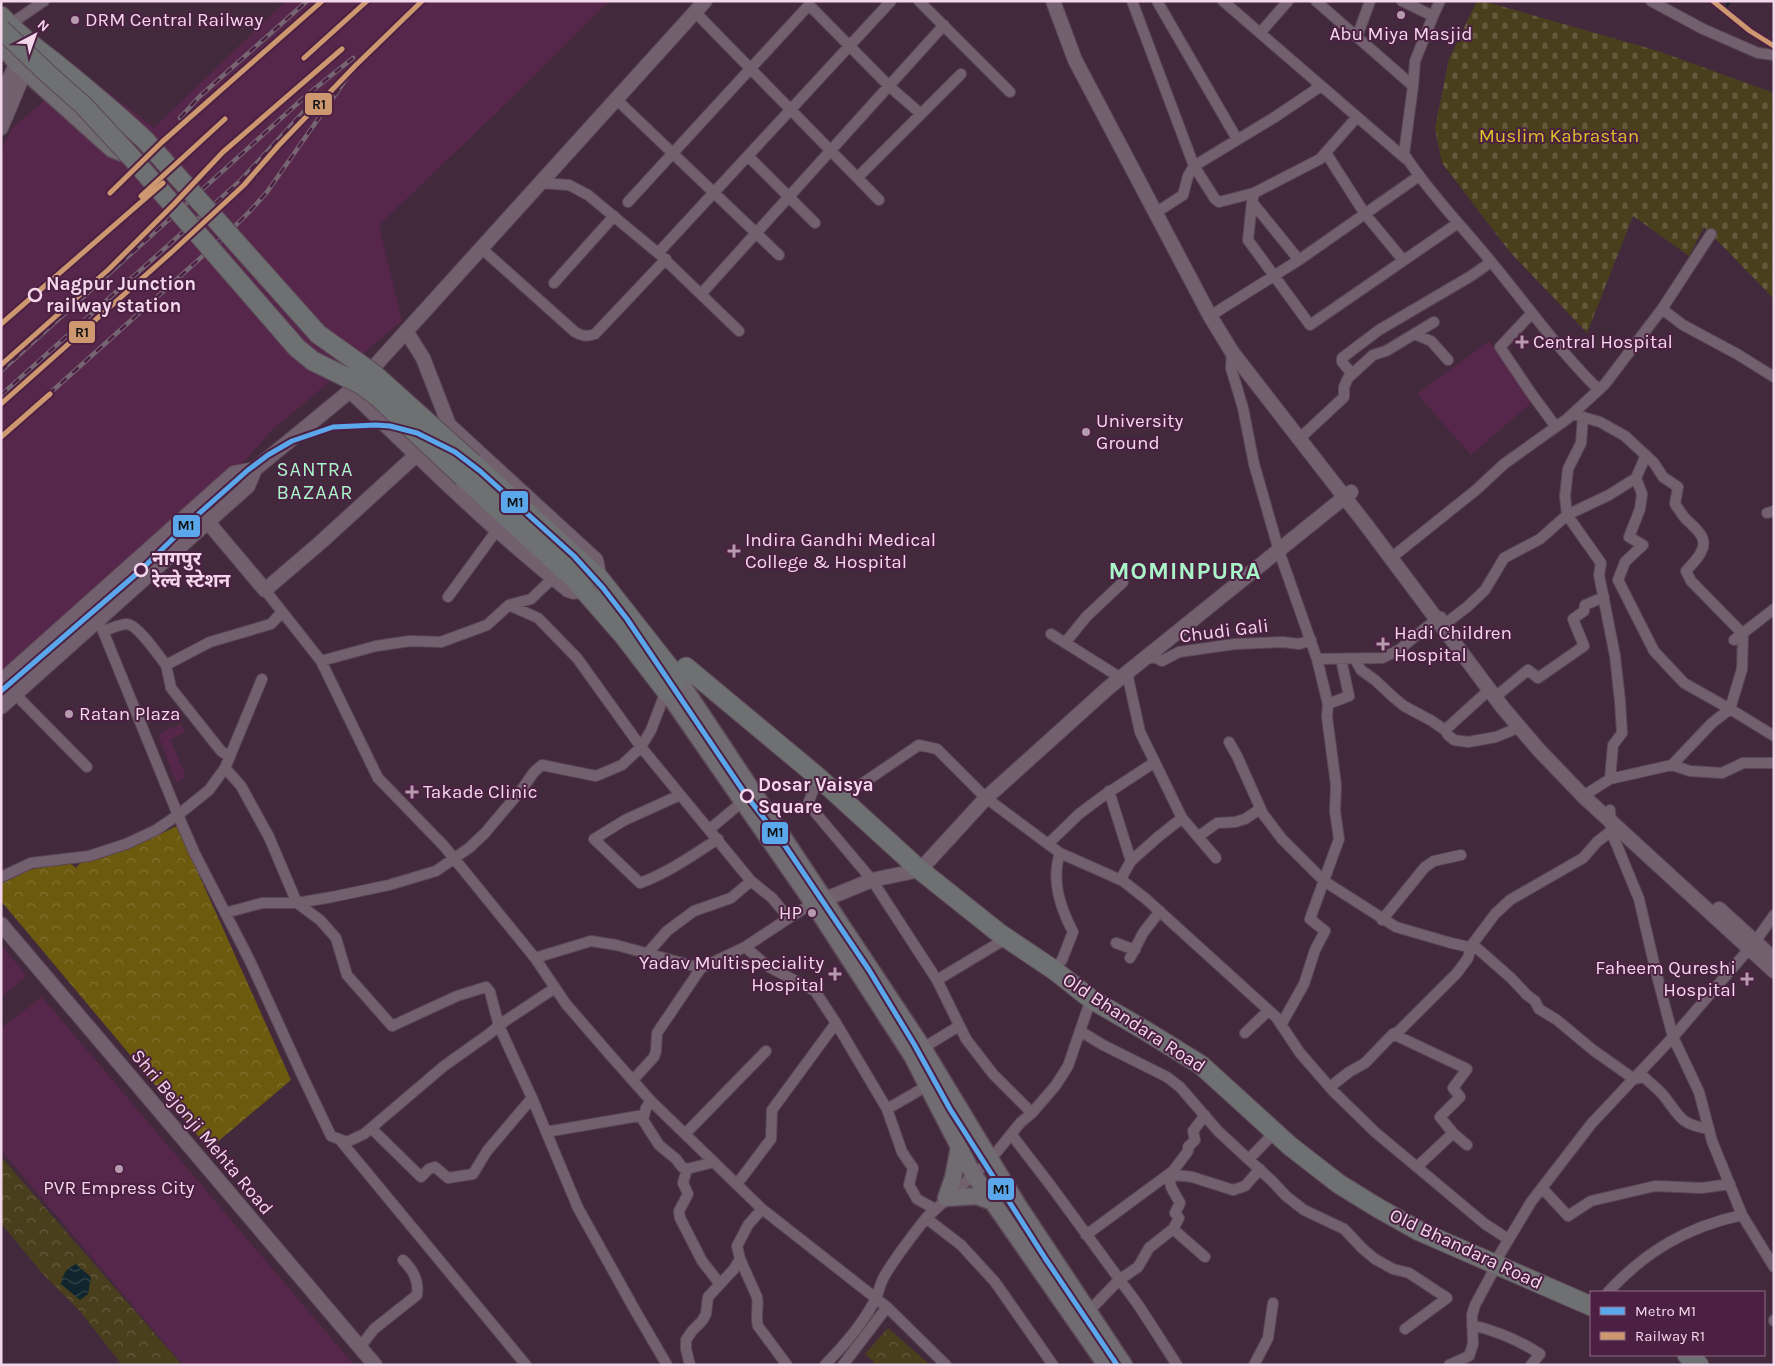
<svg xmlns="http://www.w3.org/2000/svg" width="1775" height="1366" viewBox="0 0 1775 1366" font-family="Karla,'Noto Sans Devanagari',sans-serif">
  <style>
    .built { fill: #57274b }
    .forest { fill: url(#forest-crowns) }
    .cemetery { fill: url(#cemetery-stones) }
    .park { fill: url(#park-crowns) }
    .water { fill: url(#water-waves) }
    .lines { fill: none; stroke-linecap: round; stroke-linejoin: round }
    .stream { stroke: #10252d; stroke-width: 2.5 }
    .street-casing { stroke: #5c4757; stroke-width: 12 }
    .secondary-casing { stroke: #5c4757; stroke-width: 16 }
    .primary-casing { stroke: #5c4757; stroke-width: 19 }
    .highway-casing { stroke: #5c4757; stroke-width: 21 }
    .street { stroke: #73606e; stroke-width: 10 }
    .secondary { stroke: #73606e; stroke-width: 14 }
    .primary { stroke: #716b72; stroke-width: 16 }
    .highway { stroke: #6e7072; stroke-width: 19 }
    .rail-casing { stroke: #766572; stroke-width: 4.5 }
    .rail { stroke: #4c2042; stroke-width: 2.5; stroke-dasharray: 8; stroke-linecap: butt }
    .highway-bridge-casing { stroke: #5c4757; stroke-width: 21; stroke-linecap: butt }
    .highway-bridge { stroke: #6e7072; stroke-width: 19 }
    .rail-1-casing { stroke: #4c2042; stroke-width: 9 }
    .rail-1 { stroke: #cd976f; stroke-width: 5 }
    .metro-1-casing { stroke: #4c2042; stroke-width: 9 }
    .metro-1 { stroke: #5aa8eb; stroke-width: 5 }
    .poi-dot { fill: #b69aae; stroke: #4c2042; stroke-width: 2 }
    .stop-dot { fill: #4c2042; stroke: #f4d7eb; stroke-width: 2.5 }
    .labels { text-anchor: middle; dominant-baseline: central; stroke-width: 4; stroke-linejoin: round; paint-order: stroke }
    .poi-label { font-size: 19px; fill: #f4d7eb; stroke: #4c2042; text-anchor: start }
    .park-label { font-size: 19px; fill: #ddc129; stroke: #4c2042 }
    .stop-label { font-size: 19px; font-weight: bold; fill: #f4d7eb; stroke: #4c2042; text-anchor: start }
    .street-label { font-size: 19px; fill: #f4d7eb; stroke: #4c2042 }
    .neighbourhood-label { font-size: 20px; letter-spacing: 1px; fill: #a8f6c8; stroke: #4c2042 }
    .district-label { font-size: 24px; font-weight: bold; letter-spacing: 1px; fill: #a8f6c8; stroke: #4c2042 }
    .line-badge { stroke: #4c2042; stroke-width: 2 }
    .pale-badge-label { font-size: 14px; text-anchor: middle; font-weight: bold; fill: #111 }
  </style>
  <defs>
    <pattern id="forest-crowns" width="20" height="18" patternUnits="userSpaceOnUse" patternTransform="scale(1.25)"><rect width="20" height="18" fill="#6c5a0e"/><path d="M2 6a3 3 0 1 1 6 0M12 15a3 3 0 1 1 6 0" fill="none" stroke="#827131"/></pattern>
    <pattern id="cemetery-stones" width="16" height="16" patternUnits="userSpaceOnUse" patternTransform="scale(1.25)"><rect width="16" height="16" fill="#4a3f1c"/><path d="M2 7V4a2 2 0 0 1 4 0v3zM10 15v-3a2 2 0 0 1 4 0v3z" fill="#655a3d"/></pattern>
    <pattern id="park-crowns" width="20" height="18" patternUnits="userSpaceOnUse" patternTransform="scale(1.25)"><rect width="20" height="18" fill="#4a3f1c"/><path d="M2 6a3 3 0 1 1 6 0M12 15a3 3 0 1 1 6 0" fill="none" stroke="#655a3d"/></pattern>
    <pattern id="water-waves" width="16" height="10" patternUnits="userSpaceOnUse" patternTransform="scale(1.25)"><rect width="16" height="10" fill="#10252d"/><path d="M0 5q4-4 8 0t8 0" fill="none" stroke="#33444c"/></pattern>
  </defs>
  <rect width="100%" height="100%" fill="#422a3c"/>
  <path class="built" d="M286 1H609L492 117 379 225 402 321 273 429 218 491 1 676V150L12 128 50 96 72 64 154 128Z
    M1489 341 1531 403 1471 455 1417 394Z
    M181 724 185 732 170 739 186 777 176 782 158 734Z
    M1 945 27 976 1 997Z
    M42 997 354 1365H183L1 1150V1028Z"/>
  <path class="forest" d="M177 826 291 1080 209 1149 1 901V884L29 870 69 862 76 868 81 862 129 849Z"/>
  <path class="cemetery" d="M1477 1H1483L1658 51 1774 93V299L1704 227 1689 256 1633 216 1587 333 1510 252 1442 163 1435 128 1449 59Z"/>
  <path class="park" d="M1 1157 182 1365H122L79 1310 42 1273 1 1223Z
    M888 1328 928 1363 926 1365H874V1362L865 1354Z"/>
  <path class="water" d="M76 1264 91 1277 88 1294 80 1300 61 1284C63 1273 66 1269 76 1264Z"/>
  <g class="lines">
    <path class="stream" d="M1723 11 1730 1"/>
    <g class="street-casing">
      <path id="street" d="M919 1 1010 92
        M1132 1 1194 166 1215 199 1219 202 1254 193
        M1157 1 1237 139
        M1223 1 1406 159
        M1316 1 1413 86 1404 154C1427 189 1456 220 1483 252 1522 298 1556 348 1599 390
        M1402 1 1433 16 1415 61 1413 86
        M1651 1 1703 29 1758 53 1774 55
        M695 12 879 200
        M1433 16 1440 1
        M9 25 44 1
        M1260 33 1288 1
        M1357 37 1370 1
        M616 99 779 255
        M1326 153 1365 214 1403 260
        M748 156 815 223
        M858 177 961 74
        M540 183 569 185 588 195 658 253 739 331
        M628 202 809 5 890 87 921 114
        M1252 202 1248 240 1310 325 1458 223
        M1163 208 1183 195 1188 176 1194 166 1275 117 1321 86
        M481 248 575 332C582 336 587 337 595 334L666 259
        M658 253 891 1
        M1299 260 1252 202 1254 193 1320 159 1357 117
        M554 283 614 216
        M701 294 944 25
        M1662 309 1683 325 1737 354 1774 377
        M1532 313 1500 347 1531 393 1556 427
        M1210 316 1299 260 1419 176
        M1414 334 1431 341 1448 360
        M1232 352 1231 368 1243 408 1254 464 1279 551 1317 659 1382 658 1399 650 1424 629 1441 617
        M1352 374 1342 362V358L1379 330 1471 276 1491 262
        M1572 414 1600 422 1625 436 1654 463 1663 477 1678 487 1675 504C1678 508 1681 513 1684 517 1693 527 1710 537 1701 552 1698 559 1691 565 1686 571L1691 581 1743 634 1742 669 1730 709 1712 723 1672 765
        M1299 439 1344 397V387L1348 378 1373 355 1386 351 1434 322
        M1636 478 1642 494 1640 509 1629 537 1643 545 1625 562 1618 580 1654 651 1684 683 1730 709 1774 736
        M1767 513 1774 511
        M1391 558 1476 490 1504 464 1567 419 1605 384 1662 309 1711 234
        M265 590 321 661 378 778 444 846 535 958 566 1004 611 1056 651 1101 762 1209 887 1307 946 1365
        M448 597 497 530
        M1441 627 1467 607 1485 590 1504 558 1540 539 1567 515 1565 496 1568 469 1581 443 1583 417
        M103 631C110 629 120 624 127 624 138 625 159 656 166 665L210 642 271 624 282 612
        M1051 634 1121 678
        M1734 640 1774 609
        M1065 643 1086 617 1123 582
        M1145 659 1154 657 1162 661 1179 652 1235 644 1283 642 1299 644 1311 640
        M1355 659 1361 670 1375 680 1392 696 1404 706 1432 721 1445 730 1448 735 1454 740 1468 742 1496 737 1520 727
        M321 661 376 646 410 641 441 642 487 625 509 605 531 599 553 578
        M166 665 171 688 221 751 230 757
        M1127 673 1140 732 1182 818 1216 858
        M262 679 225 768 209 790 178 815 194 852 250 961 301 1073 331 1136 347 1142 364 1134 444 1066 489 1034 505 1021 555 988
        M666 691 651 730 641 747 751 881 772 898 789 918 813 903
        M1500 693 1528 670 1538 678 1584 646 1573 619 1584 611 1585 605 1604 597
        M15 694 87 767
        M1328 704 1349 696 1341 659
        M1445 730 1489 690
        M1229 742 1237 756 1263 814 1282 839 1324 881 1396 927 1451 943 1478 949 1511 978 1527 995 1535 1001 1539 1009 1557 1020 1593 1050 1634 1079 1644 1077C1650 1083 1658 1089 1664 1096 1680 1117 1680 1124 1709 1129
        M225 768 241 786 269 837 297 903 320 920 336 938 347 975 392 1026 457 996 486 987 490 992 499 1026 532 1098 578 1208 636 1312 667 1365
        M818 777 808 804 872 880 937 980 966 1039 993 1074 1032 1113 1021 1122 991 1159 926 1218 961 1245 995 1282 1053 1365
        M1610 779 1613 745 1622 733 1620 701 1615 656 1599 575 1601 563 1567 515 1609 495 1636 478 1646 455
        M1109 791 1131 861 1123 875V881
        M680 795 625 820 594 839 640 883C668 873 693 855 718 839
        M1583 796 1610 779 1672 765 1690 771 1722 773 1743 763H1774
        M841 798 919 745 937 749 986 798 1060 853 1123 881 1146 899 1276 1017 1300 1053 1334 1092 1375 1132 1485 1224 1508 1239
        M1610 810 1611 831 1639 899 1656 972 1673 1037 1699 1092 1712 1141 1742 1215 1774 1267
        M710 829 742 802
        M1199 836 1217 823 1235 822 1245 819 1260 809
        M1049 843 1079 814 1103 796 1155 762
        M1131 861 1158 837 1182 818
        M1 877 31 863 89 856 126 844 156 830 178 815 103 631 88 603
        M225 913 262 903H297L332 897 389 885 436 871 469 848 485 833 522 789 534 772 542 765 596 776 622 765 641 747 577 658 538 618 509 605
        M789 918 745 947 769 967 815 991 836 1023 887 1109 927 1086
        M1382 920 1425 867 1434 861 1461 855
        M1116 943 1135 950
        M647 954 667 931 694 911 731 898 751 881
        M535 958 591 941 616 945 701 968 745 947
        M1130 958 1143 933 1160 911
        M1054 970 1062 960 1073 932C1060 907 1051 880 1060 853
        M937 980 1007 938
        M1281 1025 1304 984 1315 950 1325 931 1310 919 1339 839 1335 811 1336 785 1327 717 1328 704 1317 659
        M1080 1031 1103 1045 1167 1077 1180 1087 1218 1131 1272 1181 1286 1196 1304 1210 1344 1229 1363 1249 1375 1259 1393 1269 1409 1273 1447 1298 1405 1329
        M1245 1033 1268 1011
        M1393 1034 1467 1069 1453 1088 1460 1097 1440 1117 1453 1133 1467 1145
        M923 1048 959 1026
        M633 1080 654 1057 656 1051 657 1033 701 968
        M1330 1087 1349 1072 1365 1063 1393 1034 1398 1032 1457 973 1468 958 1471 946 1495 914 1510 900 1583 858 1597 842 1611 831
        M651 1101 646 1108 643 1120 659 1145 676 1159 682 1167 687 1169 714 1162
        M887 1109 902 1152 913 1168 909 1185 917 1199 935 1209
        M1032 1113 1056 1085 1068 1066 1091 999
        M371 1128 421 1177 429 1169 435 1167 448 1178 473 1174 487 1151 532 1098
        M546 1132 644 1115
        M685 1134 766 1051
        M1011 1134 1051 1186 1139 1306 1177 1365
        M340 1140 526 1365
        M1249 1159 1275 1132
        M1418 1166 1453 1133
        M687 1169 683 1183 688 1194 679 1211 680 1218 702 1261 720 1284
        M737 1184 771 1139 772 1110 836 1023
        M1542 1188 1568 1216 1591 1201 1655 1186 1702 1188 1730 1184
        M762 1209 748 1225 737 1246 740 1259 757 1297C759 1307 755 1316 758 1326L787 1365
        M1173 1229 1179 1218 1175 1213 1180 1203 1171 1187 1169 1174 1192 1177 1233 1190 1245 1186 1260 1169
        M1086 1235 1173 1171 1188 1151V1147L1195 1140 1193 1131 1205 1115
        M1494 1264 1531 1202 1592 1123 1673 1037 1755 942 1774 915
        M1608 1292C1646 1251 1687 1227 1742 1215
        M1089 1311 1119 1280 1138 1267 1149 1248 1173 1229 1205 1257
        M1774 1320V1321
        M1472 1325C1496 1331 1519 1340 1540 1354L1531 1365
        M360 1347 374 1329 417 1295C419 1280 413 1270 403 1260
        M690 1365 686 1349V1340L692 1331 702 1321 706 1314 708 1297 734 1269 740 1259
        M825 1365C844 1345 862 1325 875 1300 879 1292 880 1283 885 1275 897 1255 912 1236 926 1218
        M843 1365 887 1307
        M1254 1365 1268 1338 1273 1303
        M1449 1365 1469 1356 1473 1344 1472 1315 1475 1305 1496 1266"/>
    </g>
    <g class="secondary-casing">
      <path id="secondary" d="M1053 1 1075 60 1210 316 1232 352 1367 526 1503 708 1538 749 1583 796 1774 971
        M1 98 20 55
        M1 128 22 78 31 63
        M406 331 423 358 449 425 596 560 600 579
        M350 391C421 459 491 529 568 590L574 592 584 590
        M198 505 212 527 265 590 321 542 449 425
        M1 681 234 473 255 469
        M1 707 248 486 255 469 350 391 372 369 705 1
        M816 903 872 880 920 870 986 798 1108 688 1351 492
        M1719 909 1774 959
        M1 924 375 1365"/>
    </g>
    <g class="primary-casing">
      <path id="primary" d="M1 45 16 63 112 149 122 153
        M677 677 923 1048 1018 1205 1124 1365
        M666 691 813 903 912 1056 973 1174 1106 1365
        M959 1147 953 1178 946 1198 976 1196 993 1202"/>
    </g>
    <g class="highway-casing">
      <path id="highway" d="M1 16C18 35 35 47 54 62 85 87 116 113 145 140
        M473 463 600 579 677 677
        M463 477 574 579 623 635 666 691 686 667 818 777 920 870 999 933 1054 970 1091 999 1146 1031 1201 1065 1290 1146 1339 1184 1378 1208 1419 1231 1591 1306
        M1687 1355 1699 1365"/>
    </g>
    <use href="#street" class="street"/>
    <use href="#secondary" class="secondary"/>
    <use href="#primary" class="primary"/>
    <use href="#highway" class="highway"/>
    <g class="rail-casing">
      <path id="rail" d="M1713 1 1750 31 1774 46
        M180 118 199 97 307 1
        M110 193 162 142 322 1
        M1 371 308 94 353 58
        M1 395 240 181 319 95
        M1 437 225 236 251 210 267 192 356 65"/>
    </g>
    <use href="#rail" class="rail"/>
    <g class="highway-bridge-casing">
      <path id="highway-bridge" d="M1 29 48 74 83 105 132 158 297 348 313 361 362 385 379 398 463 477
        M145 140 318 334 374 374 473 463"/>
    </g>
    <use href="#highway-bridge" class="highway-bridge"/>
    <g class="rail-1-casing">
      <path id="rail-1" d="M1713 1 1750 31 1774 46
        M304 58 367 1
        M110 193 162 142 322 1
        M141 196 225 119
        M1 324 163 183
        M1 365 109 269 174 204 223 152 342 49
        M1 404 174 250 244 185 279 145 356 65 422 1
        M1 437 50 394"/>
    </g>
    <use href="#rail-1" class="rail-1"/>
    <g class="metro-1-casing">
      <path id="metro-1" d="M1 691 141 570 194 518 248 470 268 455 292 441 333 427 376 425 390 426 417 433 455 452 480 471 574 556 603 588 627 619 746 795 786 847 869 970 914 1044 950 1109 1045 1258 1117 1365"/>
    </g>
    <use href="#metro-1" class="metro-1"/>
  </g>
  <g class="poi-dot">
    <circle cx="1401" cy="15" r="5"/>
    <circle cx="75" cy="20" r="5"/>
    <path d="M1519.5 334.5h5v5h5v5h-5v5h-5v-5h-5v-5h5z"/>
    <circle cx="1086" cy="432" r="5"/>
    <path d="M731.5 543.5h5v5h5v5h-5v5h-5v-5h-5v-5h5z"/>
    <path d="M1380.5 636.5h5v5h5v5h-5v5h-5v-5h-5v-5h5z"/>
    <circle cx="69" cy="714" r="5"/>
    <path d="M409.5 784.5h5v5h5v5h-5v5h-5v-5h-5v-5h5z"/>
    <circle cx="812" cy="913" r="5"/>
    <path d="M832.5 966.5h5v5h5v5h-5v5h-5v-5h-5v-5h5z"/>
    <path d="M1744.5 971.5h5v5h5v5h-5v5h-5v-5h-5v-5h5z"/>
    <circle cx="119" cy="1169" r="5"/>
  </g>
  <g class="stop-dot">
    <circle cx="35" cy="295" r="6"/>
    <circle cx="141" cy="570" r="6"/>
    <circle cx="747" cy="796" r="6"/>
  </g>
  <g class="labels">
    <g class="poi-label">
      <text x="85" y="20">DRM Central Railway</text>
      <text x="1401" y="34" text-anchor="middle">Abu Miya Masjid</text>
      <text x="1533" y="342">Central Hospital</text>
      <text x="1096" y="421">University<tspan x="1096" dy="22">Ground</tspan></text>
      <text x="745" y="540">Indira Gandhi Medical<tspan x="745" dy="22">College &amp; Hospital</tspan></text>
      <text x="1394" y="633">Hadi Children<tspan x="1394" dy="22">Hospital</tspan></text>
      <text x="79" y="714">Ratan Plaza</text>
      <text x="423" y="792">Takade Clinic</text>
      <text x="802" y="913" text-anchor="end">HP</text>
      <text x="824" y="963" text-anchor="end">Yadav Multispeciality<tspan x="824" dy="22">Hospital</tspan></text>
      <text x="1736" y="968" text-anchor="end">Faheem Qureshi<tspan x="1736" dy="22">Hospital</tspan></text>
      <text x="119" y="1188" text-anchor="middle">PVR Empress City</text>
    </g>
    <g class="park-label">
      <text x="1559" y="136">Muslim Kabrastan</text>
    </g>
    <g class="stop-label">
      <text x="46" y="284">Nagpur Junction<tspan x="46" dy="22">railway station</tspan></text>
      <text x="152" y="559">नागपुर<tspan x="152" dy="22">रेल्वे स्टेशन</tspan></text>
      <text x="758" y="785">Dosar Vaisya<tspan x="758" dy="22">Square</tspan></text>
    </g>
    <g class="street-label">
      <text transform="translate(1224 631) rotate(-7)">Chudi Gali</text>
      <text transform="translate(1134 1023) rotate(33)">Old Bhandara Road</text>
      <text transform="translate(202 1132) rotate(50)">Shri Bejonji Mehta Road</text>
      <text transform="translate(1466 1249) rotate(25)">Old Bhandara Road</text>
    </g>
    <g class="neighbourhood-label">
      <text x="315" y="469">SANTRA<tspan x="315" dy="23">BAZAAR</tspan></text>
    </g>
    <g class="district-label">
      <text x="1185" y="571">MOMINPURA</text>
    </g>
  </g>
  <g class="line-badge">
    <rect x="304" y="92" width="29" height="24" rx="5" fill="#cd976f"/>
    <rect x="68" y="320" width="28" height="24" rx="5" fill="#cd976f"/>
    <rect x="500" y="490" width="29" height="24" rx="5" fill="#5aa8eb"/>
    <rect x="172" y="514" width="29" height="24" rx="5" fill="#5aa8eb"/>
    <rect x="761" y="821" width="28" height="24" rx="5" fill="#5aa8eb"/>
    <rect x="987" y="1177" width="28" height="24" rx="5" fill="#5aa8eb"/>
  </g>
  <g class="pale-badge-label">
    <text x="319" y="109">R1</text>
    <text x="82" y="337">R1</text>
    <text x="515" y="507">M1</text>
    <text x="186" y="530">M1</text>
    <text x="775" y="837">M1</text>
    <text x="1001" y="1194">M1</text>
  </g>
  <rect width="1775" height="1366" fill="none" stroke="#f4d7eb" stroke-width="5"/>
  <rect x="1590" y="1291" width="175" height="65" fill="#4c2042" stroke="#8f6986"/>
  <rect x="1600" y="1307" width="25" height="8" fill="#5aa8eb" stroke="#8f6986"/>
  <text x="1635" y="1316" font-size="15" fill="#f4d7eb">Metro M1</text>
  <rect x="1600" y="1332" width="25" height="8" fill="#cd976f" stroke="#8f6986"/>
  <text x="1635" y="1341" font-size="15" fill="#f4d7eb">Railway R1</text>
  <g transform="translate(35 35) rotate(41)" stroke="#4c2042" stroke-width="4" paint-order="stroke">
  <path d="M0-4L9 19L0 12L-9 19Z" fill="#f4d7eb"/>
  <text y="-8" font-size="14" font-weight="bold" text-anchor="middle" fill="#f4d7eb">N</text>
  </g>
</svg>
